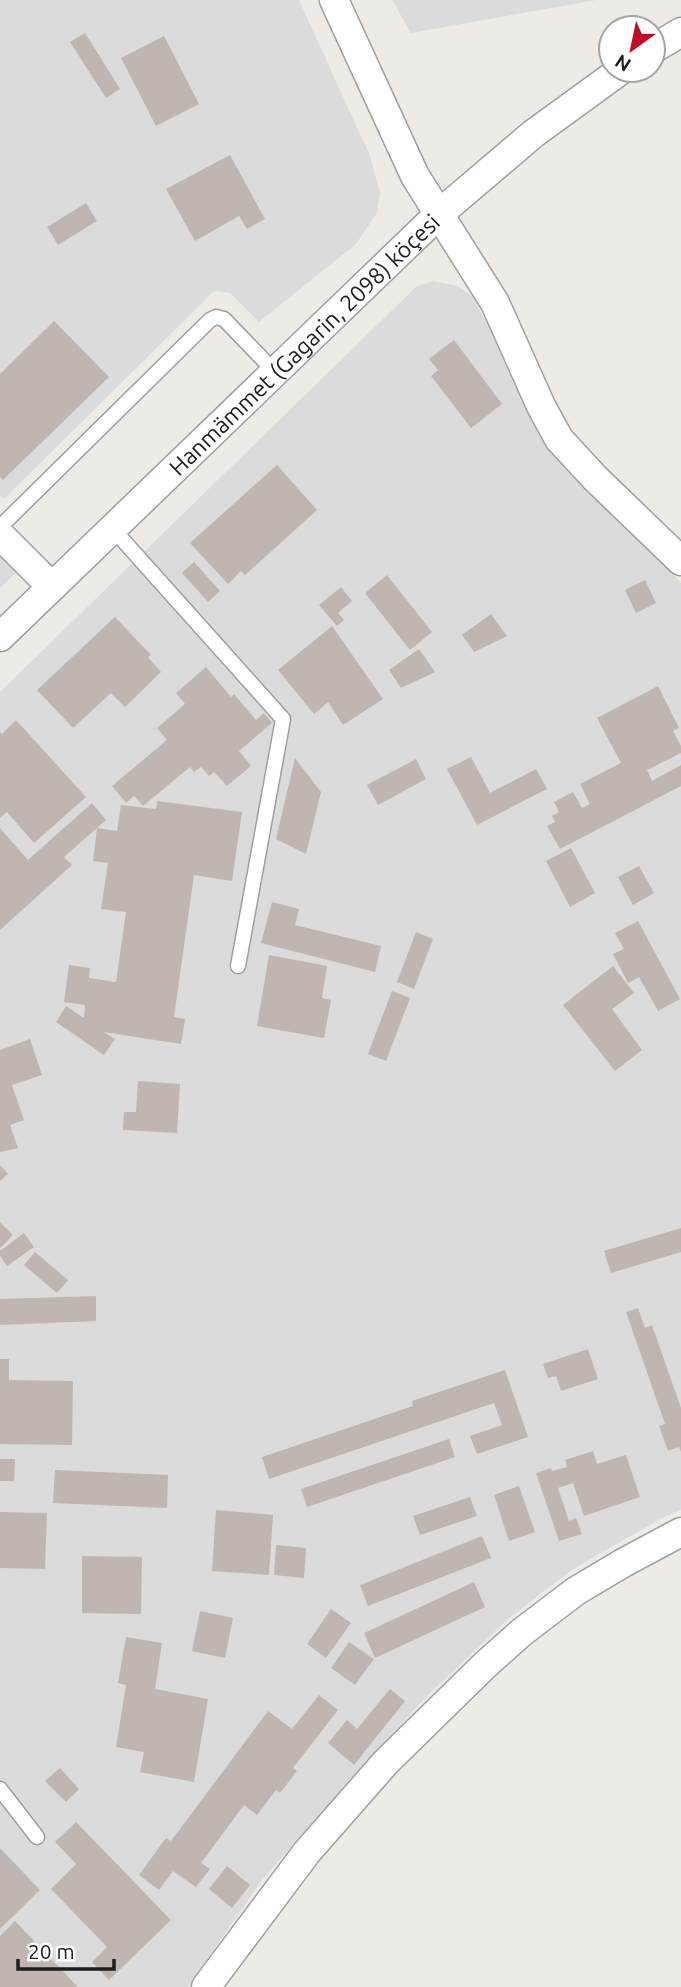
<svg xmlns="http://www.w3.org/2000/svg" width="681" height="1987" viewBox="0 0 681 1987" font-family="Ubuntu,sans-serif">
  <style>
    .residential { fill: #dcdbdb }
    .building { fill: #bfb5b1 }
    .lines { fill: none; stroke-linecap: round; stroke-linejoin: round }
    .lane-casing { stroke: #9f9f9f; stroke-width: 17 }
    .street-casing { stroke: #9f9f9f; stroke-width: 31 }
    .lane { stroke: #fff; stroke-width: 14 }
    .street { stroke: #fff; stroke-width: 28 }
    .labels { text-anchor: middle; dominant-baseline: central; stroke-width: 6; stroke-linejoin: round; paint-order: stroke }
    .street-label { font-size: 23px; fill: #1e1e1e; stroke: #fff }
  </style>
  <rect width="100%" height="100%" fill="#eeeae5"/>
  <path class="residential" d="M0 0H299L370 156 380 193 377 213 356 244 259 322 230 293 214 291 4 499 0 496Z
    M392 0H596L411 33Z
    M433 281 457 286 472 296 542 427 587 484 681 583V1510L662 1518 573 1569 508 1619 429 1694 357 1772 262 1880 188 1987H0V692L417 286Z
    M0 557 16 573 0 588Z"/>
  <path class="building" d="M85 33 120 89 106 98 70 42Z
    M164 36 199 104 156 126 121 58Z
    M230 155 265 219 247 229 239 216 195 241 166 189Z
    M86 203 97 221 58 245 47 227Z
    M54 321 109 377 3 480 0 477V374Z
    M454 340 502 404 471 428 431 376 438 370 429 359Z
    M277 465 317 510 245 575 241 571 228 584 190 543Z
    M194 562 220 591 208 602 182 573Z
    M387 575 432 632 410 650 365 593Z
    M645 580 656 603 636 613 625 590Z
    M341 587 352 601 338 613 344 620 337 626 319 605Z
    M491 614 507 636 474 652 462 635Z
    M115 617 151 655 148 657 161 672 125 707 111 693 73 728 37 690Z
    M332 626 383 699 343 725 328 702 314 714 278 670Z
    M419 649 435 672 401 688 389 670Z
    M206 667 231 697 234 694 256 720 264 713 272 723 239 751 251 766 227 786 214 772 209 776 201 767 194 772 190 767 143 806 134 796 126 803 112 786 167 740 157 728 185 704 176 693Z
    M658 686 679 728 673 731 681 746V753L647 770 652 781 681 765V786L560 849 547 826 555 822 552 816 559 812 554 802 573 792 582 808 590 804 580 784 621 763 597 718Z
    M16 720 86 797 34 843 7 812 0 818V732L2 734Z
    M471 757 490 793 536 769 547 789 477 825 447 769Z
    M295 758 321 792 306 854 276 839Z
    M416 759 426 779 378 805 367 785Z
    M157 801 242 812 232 881 194 875 174 1017 185 1019 181 1044 104 1032 115 1039 104 1055 56 1022 66 1006 84 1018 85 1005 64 1002 69 965 90 968 89 978 116 982 126 912 101 909 108 863 93 861 97 828 117 831 121 805 156 809Z
    M92 803 106 820 64 857 72 865 0 930V828L28 860Z
    M571 848 595 893 570 907 546 861Z
    M639 866 654 893 633 905 618 877Z
    M272 902 299 909 295 925 381 946 375 972 261 943Z
    M638 921 680 999 658 1011 639 977 628 983 613 954 624 949 615 933Z
    M416 932 433 939 414 989 397 982Z
    M269 955 327 966 322 998 331 1000 324 1038 257 1026Z
    M613 966 634 993 612 1009 642 1050 615 1071 563 1005Z
    M392 991 410 998 386 1061 368 1054Z
    M30 1039 42 1075 12 1085 24 1120 10 1125 18 1148 0 1152V1050Z
    M138 1081 180 1084 177 1133 123 1130 124 1112H136Z
    M0 1165 8 1174 0 1181Z
    M0 1222 13 1235 0 1248Z
    M681 1228V1252L611 1273 604 1251Z
    M24 1233 34 1247 7 1266 0 1256V1251Z
    M35 1252 68 1280 57 1293 24 1265Z
    M96 1296V1321L0 1325V1299Z
    M638 1308 645 1328 652 1325 681 1408V1452L679 1447 668 1451 659 1426 665 1424 626 1312Z
    M588 1349 598 1379 561 1391 556 1376 548 1378 543 1364Z
    M0 1359H9V1380L73 1381 72 1445 0 1444Z
    M505 1370 528 1437 477 1454 470 1436 502 1425 494 1403 269 1479 262 1457 413 1406 412 1401Z
    M449 1439 455 1457 307 1507 301 1489Z
    M593 1451 597 1464 626 1455 640 1497 584 1516 573 1483 558 1488 569 1521 576 1518 582 1534 559 1541 536 1473 551 1468 552 1471 567 1467 565 1460Z
    M0 1459H15L14 1481H0Z
    M55 1470 168 1475 167 1508 53 1503Z
    M519 1486 535 1532 509 1541 494 1495Z
    M470 1497 477 1516 420 1535 413 1516Z
    M216 1510 273 1515 269 1575 212 1571Z
    M0 1512 47 1513 45 1569 0 1568Z
    M482 1536 491 1558 368 1606 360 1585Z
    M276 1545 306 1548 304 1578 274 1575Z
    M82 1556 142 1557 141 1614 82 1613Z
    M474 1582 485 1607 375 1658 364 1633Z
    M331 1609 351 1623 326 1658 307 1644Z
    M200 1611 233 1618 225 1658 192 1651Z
    M126 1637 162 1643 155 1689 208 1699 194 1782 140 1772 144 1752 116 1747 126 1685 118 1683Z
    M349 1642 374 1659 355 1685 331 1668Z
    M390 1689 405 1701 354 1765 328 1743 347 1720 357 1729Z
    M319 1695 338 1710 293 1768 297 1771 280 1793 276 1790 257 1815 244 1805 201 1863 210 1869 196 1887 173 1871 159 1890 139 1875 166 1838 171 1841 268 1711 292 1729Z
    M60 1768 79 1789 66 1802 45 1781Z
    M76 1822 171 1920 109 1980 92 1962 107 1947 51 1889 76 1864 55 1842Z
    M0 1848 40 1890 0 1929Z
    M227 1866 250 1885 232 1908 209 1889Z
    M15 1921 78 1987H0V1936Z"/>
  <g class="lines">
    <g class="lane-casing">
      <path id="lane" d="M0 527 210 320 216 317 224 319 275 372
        M112 528 283 719 238 966
        M0 1789 37 1837"/>
    </g>
    <g class="street-casing">
      <g id="street">
        <path d="M334 0 415 176 495 303 541 406 559 439 595 478 681 561"/>
        <path d="M653 49 681 32"/>
        <path d="M0 535 52 587"/>
        <path id="s1" d="M0 637 439 214 533 134 621 70"/>
        <path d="M206 1987 307 1852 386 1762 485 1665 522 1632 576 1591 623 1563 681 1532"/>
      </g>
    </g>
    <use href="#lane" class="lane"/>
    <use href="#street" class="street"/>
  </g>
  <g class="labels">
    <g class="street-label">
      <text stroke="none"><textPath href="#s1" startOffset="422">Hanmämmet (Gagarin, 2098) köçesi</textPath></text>
    </g>
  </g>
  <g transform="translate(632 49) rotate(213)"><circle r="33" fill="#ffffff" stroke="#a5a5a5" stroke-width="2"/>
  <path d="M0-5L12 26L0 18L-12 26Z" fill="#c10b25"/>
  <text y="-10" font-size="19" font-weight="bold" text-anchor="middle" fill="#1e1e1e">N</text>
  </g>
  <path d="M18 1959v10h96v-10" fill="none" stroke="#1e1e1e" stroke-width="3.5"/>
  <text x="28" y="1959" font-size="21" fill="#1e1e1e" stroke="#ffffff" stroke-width="5" paint-order="stroke">20 m</text>
</svg>
